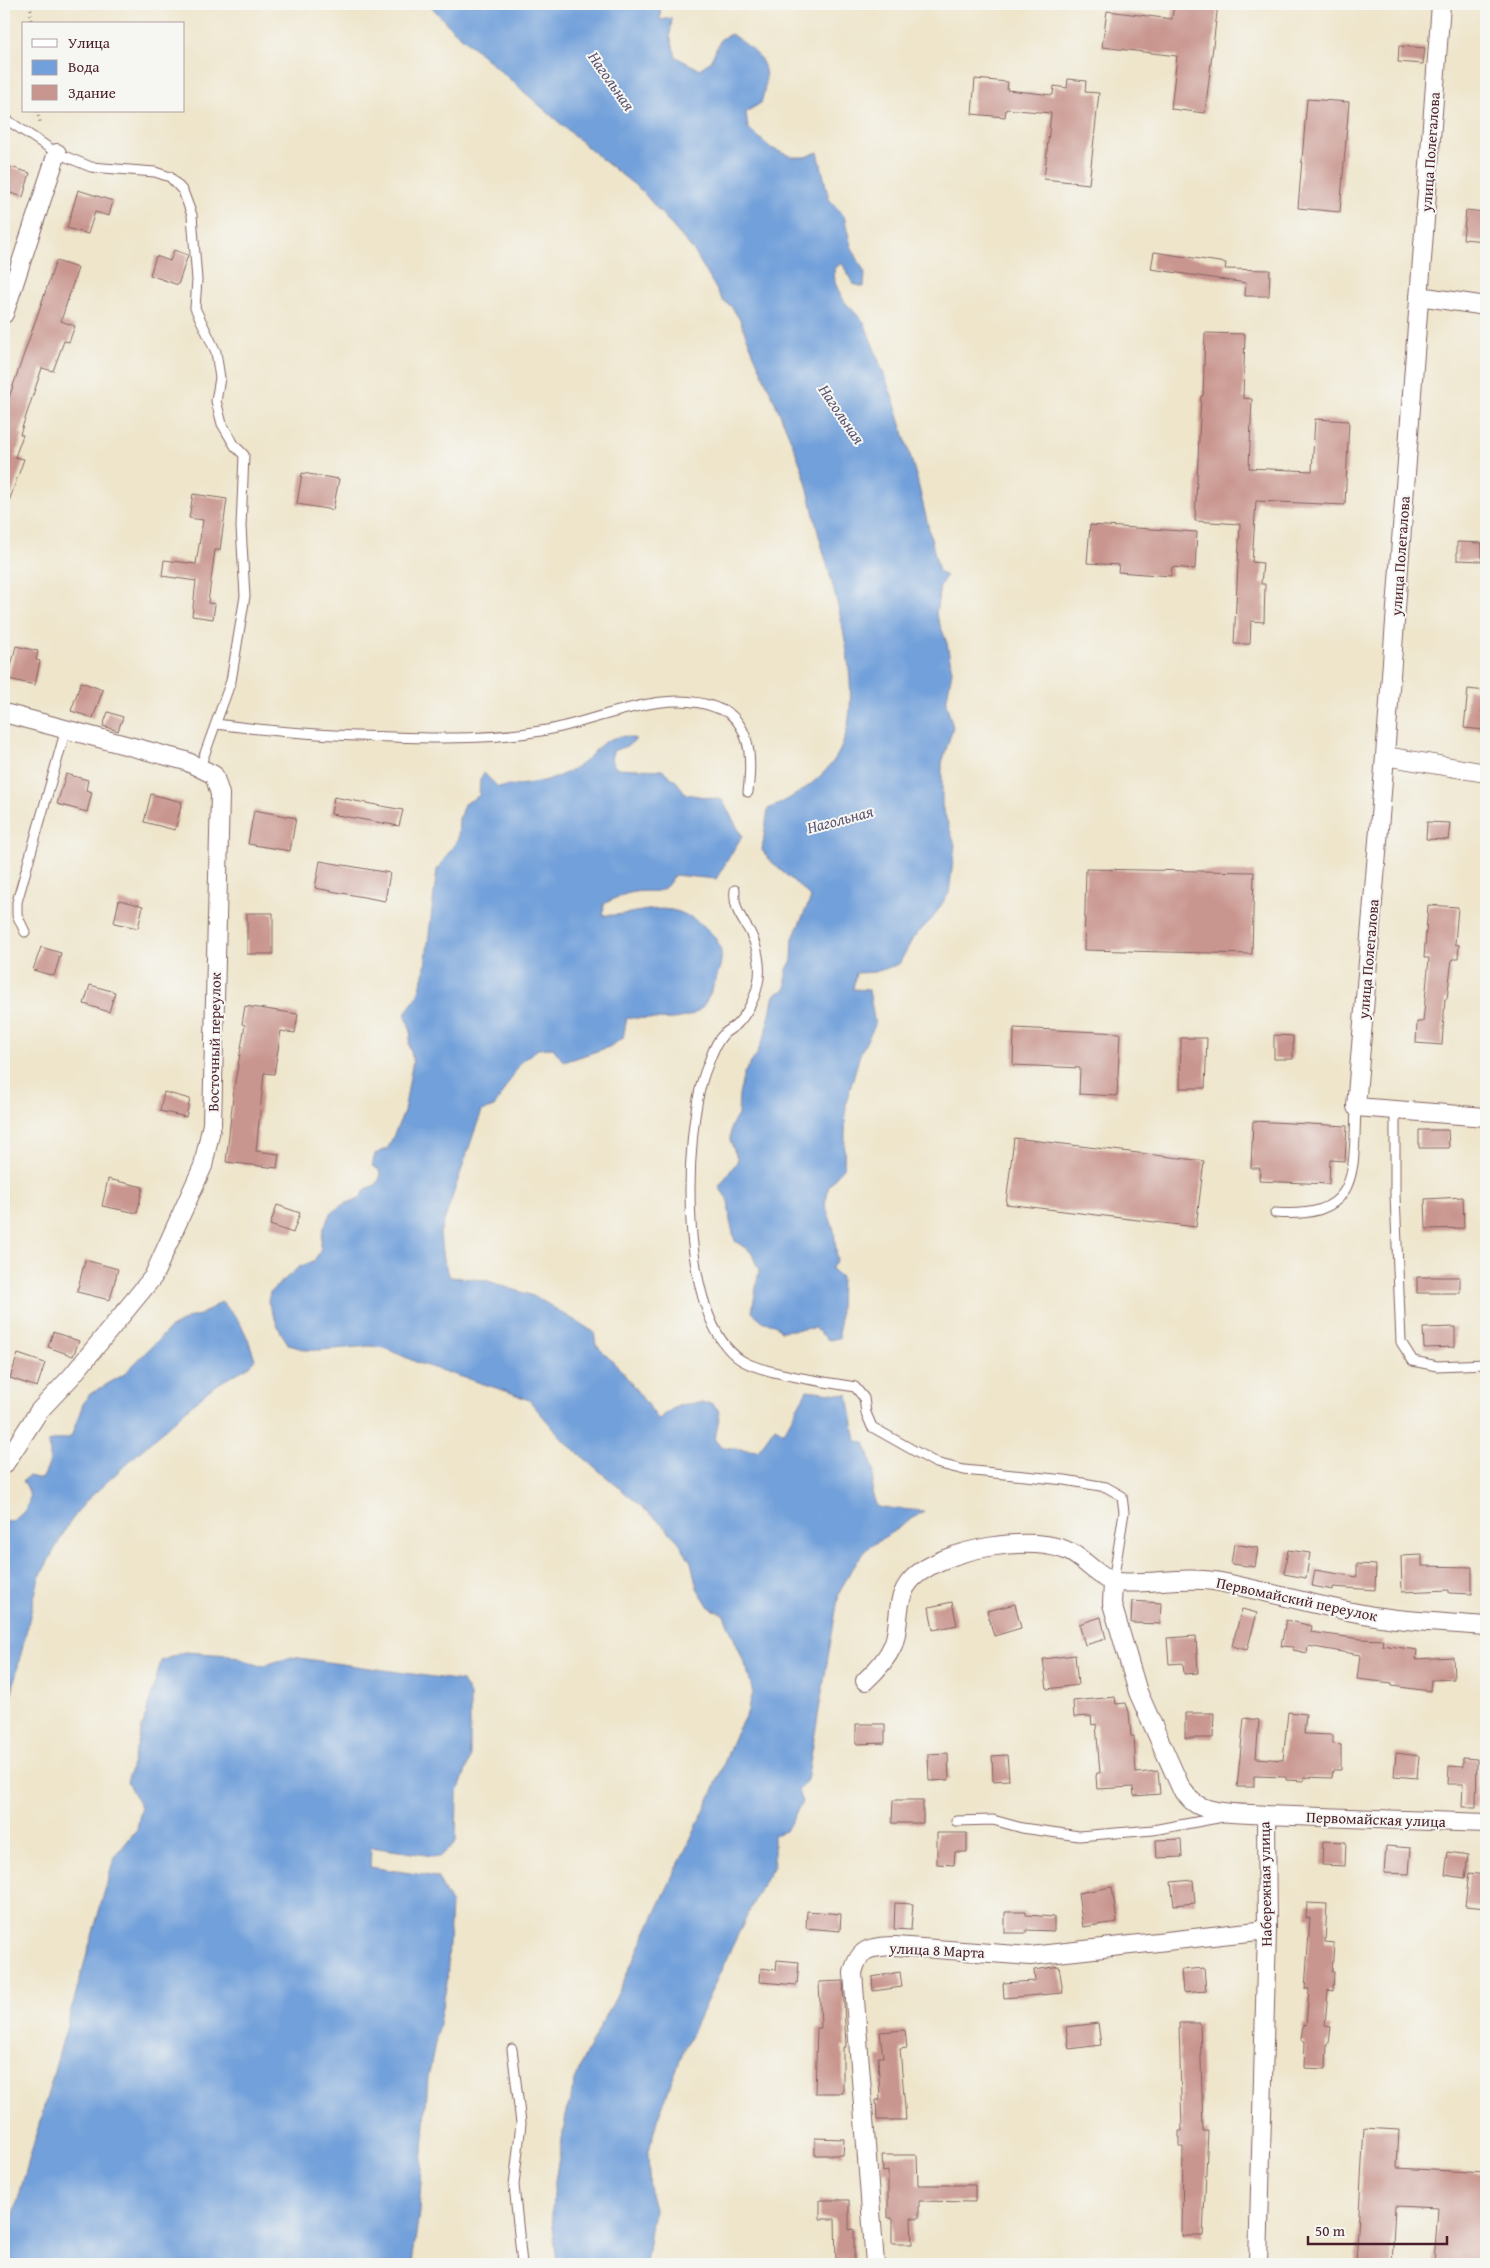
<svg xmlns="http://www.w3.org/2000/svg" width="1490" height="2268" viewBox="0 0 1490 2268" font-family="'Gentium Book Plus',serif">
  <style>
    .water { fill: #72a0da; stroke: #5e6082 }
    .building { fill: #c9968f }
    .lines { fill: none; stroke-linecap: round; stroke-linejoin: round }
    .lane-casing { stroke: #836463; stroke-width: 11 }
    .street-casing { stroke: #836463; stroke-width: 20 }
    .path { stroke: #836463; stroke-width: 3; stroke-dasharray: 1 4; stroke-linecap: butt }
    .lane { stroke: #fff; stroke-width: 9 }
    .street { stroke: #fff; stroke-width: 18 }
    .labels { text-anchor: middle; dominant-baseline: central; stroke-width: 4; stroke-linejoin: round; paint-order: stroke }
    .street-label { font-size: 15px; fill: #4a1f2b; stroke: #f6f6f2 }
    .water-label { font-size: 16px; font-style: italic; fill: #5a5371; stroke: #f6f6f2 }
  </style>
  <rect width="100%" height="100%" fill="#f6f6f2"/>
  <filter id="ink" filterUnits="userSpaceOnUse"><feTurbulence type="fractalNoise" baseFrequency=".02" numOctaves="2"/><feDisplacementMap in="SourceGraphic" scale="10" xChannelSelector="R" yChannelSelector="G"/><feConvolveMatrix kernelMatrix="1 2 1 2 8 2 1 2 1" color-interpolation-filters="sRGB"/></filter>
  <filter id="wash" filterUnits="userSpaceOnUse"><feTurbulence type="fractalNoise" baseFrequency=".0096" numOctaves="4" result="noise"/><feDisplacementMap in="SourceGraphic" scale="20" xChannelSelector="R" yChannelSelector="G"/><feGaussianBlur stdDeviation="1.12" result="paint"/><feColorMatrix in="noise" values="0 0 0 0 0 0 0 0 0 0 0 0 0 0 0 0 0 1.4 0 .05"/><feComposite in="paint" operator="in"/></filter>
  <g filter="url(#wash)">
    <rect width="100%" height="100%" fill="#eee5cb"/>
    <path class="water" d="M429 4H661L660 20 672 18 670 36 676 57 699 69 710 62 721 39 731 34C762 55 773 64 761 103L746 112 748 128 771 148 793 157H805L818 152 829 199 844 216 851 246 865 273 864 287 853 284 842 263 834 269 835 283 844 301 864 322 894 401 917 479 939 572 946 576 940 586 936 614 947 643 952 671 946 703 953 727 942 763V806L955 845 949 893 932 919 913 938 899 964 875 972 856 973 853 989 869 990 875 1025 860 1054 846 1103 844 1166 829 1186 825 1204 834 1230 837 1260 831 1269 841 1277 839 1338 829 1340 814 1328 781 1331 775 1324 764 1322 752 1312 759 1270 751 1252 735 1241 730 1221 728 1200 719 1187 738 1160 730 1140 731 1126 738 1115 739 1095 744 1073 757 1054 766 1032 774 995 786 989V971L792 960 793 938 811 898C796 880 774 869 762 850L768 809C794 798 827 777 840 750 867 694 835 594 819 536 813 513 809 489 801 466 783 417 759 369 740 320L731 306 723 301 694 251 641 190 594 153 450 27Z
      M625 736 636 739 629 745 613 751 611 760 616 768 662 770 676 781 686 794 722 800 742 836 716 879 674 875C662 898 655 889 634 892 623 894 613 899 604 904L603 915C626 917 648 906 671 910 690 913 719 933 721 952 723 963 716 978 712 989 708 998 704 1008 695 1013 675 1024 649 1017 627 1018L623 1038 609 1047 564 1062 553 1048 538 1049 521 1062 494 1107 482 1111 476 1127 440 1233 443 1260 450 1277 485 1280 536 1297 594 1332 596 1345 621 1370 659 1420C677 1402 686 1403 711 1403L720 1411 715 1440 721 1447 758 1451 775 1427 784 1432 807 1390 848 1395 856 1441 865 1442 874 1471 872 1493 877 1507 924 1511 868 1548 852 1568 839 1593 807 1780 798 1791 802 1802 786 1831 774 1835V1866L760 1889 729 1953 684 2050 657 2120 648 2154 650 2194 654 2209 646 2264H557L552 2216 553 2193 566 2115 574 2084 582 2061 616 1997 713 1791 736 1733 747 1713 753 1693 747 1669 724 1615 709 1607 697 1588 691 1562 679 1542 661 1523 565 1442 529 1400 509 1392 418 1363 385 1348 370 1346 320 1350H306L289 1345 280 1331 268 1302 270 1292 299 1267 314 1261 320 1251 323 1230 330 1214 342 1205 360 1198 366 1189 377 1184 381 1175 378 1169 372 1166 375 1154 388 1148 404 1112 413 1060 409 1044 411 1032 405 1013 417 997 424 975 437 870 458 839 459 819 464 804 479 796 480 779 484 773 498 787C523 785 552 782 574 769 597 756 595 739 625 736Z
      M221 1302C240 1316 248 1338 255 1359L250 1366 214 1386 189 1407 86 1501 68 1525 39 1578 4 1725 9 1736 4 1795V1520L10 1522C28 1513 36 1497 23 1481L29 1476 42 1479C50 1465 52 1458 48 1442L71 1437 83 1404 90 1394 123 1375 169 1329 191 1317 200 1315Z
      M184 1652 229 1655 261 1666 292 1657 462 1681 470 1695V1759L457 1795 456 1842 440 1857 371 1847 370 1867 437 1877 451 1903 447 1983 428 2078 419 2212 412 2264H6V2242L114 1858 137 1829 141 1808 127 1782 161 1661Z"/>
    <g id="blocks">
      <path class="building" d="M1174 4H1218L1205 113 1171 109 1177 56 1102 47 1107 11 1172 19Z
        M1399 46 1425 48 1423 64 1398 62Z
        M975 79 1008 82 1007 90 1053 95 1054 86 1067 88 1068 79 1086 81 1085 92 1099 93 1089 184 1044 179 1051 113 1006 109 1005 117 972 114Z
        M1307 99 1349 102 1340 212 1298 208Z
        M4 165 30 173 23 197 4 191Z
        M78 190 113 201 109 216 95 212 88 234 67 228Z
        M1466 210 1484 212 1483 224H1486V241L1463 239Z
        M174 250 188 255 178 285 150 275 156 256 170 261Z
        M1154 252 1226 263 1225 269 1270 270 1269 296H1245L1246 283 1151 269Z
        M56 261 78 268 61 321 75 326 69 342 64 341 53 371 42 368 20 434 23 435 15 457 24 459 6 510 4 509V412Z
        M1205 333 1245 334 1243 398 1252 399 1249 468 1312 471 1315 419 1349 421 1345 505 1256 501 1252 562 1263 563 1261 584H1265L1264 622 1251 621 1250 644H1234L1240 524 1195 521 1201 396H1203Z
        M302 473 339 479 333 510 297 504Z
        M193 494 227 499 220 550H215L208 603 215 604 213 619 192 616 196 581 162 576 164 560 196 564 203 520 189 518Z
        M1090 525 1197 532 1195 569 1172 567 1171 576 1118 572 1119 565 1087 563Z
        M1457 542 1482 543V561L1457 560Z
        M16 646 38 651 36 660 40 661 35 685 8 679Z
        M81 682 103 690 93 718 71 711Z
        M1468 689 1486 691V730L1464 728Z
        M108 712 123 717 118 731 103 726Z
        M66 774 88 780 86 790 92 792 87 812 57 804Z
        M151 794 182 802 175 830 144 822Z
        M334 797 403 810 399 826 331 814Z
        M254 810 296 818 290 851 248 844Z
        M1427 822 1450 823 1448 840 1426 839Z
        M320 861 390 873 385 901 315 888Z
        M1086 869 1254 872 1252 954 1084 950Z
        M119 900 143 906 138 928 114 923Z
        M1428 905 1458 907 1455 944 1459 945 1458 959H1452L1447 999H1445L1442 1045 1416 1043 1417 1022H1423L1429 958H1424Z
        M247 913H273V954H247Z
        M41 947 61 953 54 976 33 970Z
        M90 985 115 992 109 1012 84 1004Z
        M245 1006 298 1014 295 1033 281 1031 274 1074 264 1073 256 1151 279 1154 277 1168 226 1162 234 1088 245 1025 242 1024Z
        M1014 1028 1120 1033 1117 1096 1079 1094 1080 1068 1013 1065Z
        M1274 1035 1293 1036V1059H1274Z
        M1181 1038H1207L1205 1088H1180Z
        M164 1092 190 1099 186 1117 160 1111Z
        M1253 1121 1347 1126 1345 1161 1330 1160 1329 1184 1259 1181 1260 1168H1251Z
        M1419 1130H1448L1449 1148H1419Z
        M1014 1138 1204 1161 1196 1227 1006 1204Z
        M108 1179 143 1187 137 1213 102 1206Z
        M1463 1197 1464 1228 1426 1229 1425 1199Z
        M277 1205 300 1213 293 1233 270 1225Z
        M85 1260 118 1269 110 1300 77 1292Z
        M1417 1277H1460V1293H1417Z
        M1455 1327V1347L1424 1348 1423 1328Z
        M53 1332 79 1341 73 1356 48 1347Z
        M18 1354 45 1363 37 1387 10 1378Z
        M1234 1544 1258 1548 1255 1567 1231 1564Z
        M1288 1550 1310 1553 1306 1578 1284 1574Z
        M1422 1555V1566L1472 1567V1594L1449 1593V1590L1402 1592 1401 1556Z
        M1357 1564 1376 1565 1375 1590 1333 1587V1590L1312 1586 1315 1570 1357 1577Z
        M1132 1601 1161 1603 1160 1624 1131 1623Z
        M952 1602 957 1625 933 1630 929 1607Z
        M1015 1604 1021 1628 994 1636 987 1611Z
        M1242 1609 1257 1613 1247 1650 1232 1646Z
        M1101 1617 1106 1639 1085 1645 1079 1624Z
        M1286 1620 1312 1626 1311 1632 1361 1639 1383 1640 1382 1645 1417 1650 1416 1659 1453 1657 1454 1679 1431 1680 1430 1691 1392 1686V1683L1357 1679 1360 1655 1308 1646 1307 1653 1293 1650V1647L1281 1646Z
        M1196 1636 1198 1673 1184 1674 1183 1663 1169 1664 1167 1638Z
        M1075 1655 1078 1685 1047 1689 1043 1659Z
        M1115 1697 1116 1704 1126 1703 1129 1712 1131 1736H1134L1136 1773 1158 1771 1160 1794 1134 1796 1133 1787 1097 1789 1096 1776 1097 1773H1100L1096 1724 1092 1725 1091 1716 1074 1717 1073 1701Z
        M1288 1712 1306 1714 1304 1734 1333 1735V1744L1341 1745V1770H1333L1332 1778 1304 1777V1781L1286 1780V1777L1254 1776V1787H1237L1244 1718 1259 1720 1256 1758 1283 1760Z
        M1185 1713H1214L1213 1738H1185Z
        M856 1724H885V1743L856 1744Z
        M948 1753 949 1780 929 1781 928 1754Z
        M1396 1753 1419 1756 1417 1778 1394 1776Z
        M1007 1755 1009 1780 993 1781 992 1756Z
        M1463 1758 1477 1759 1476 1807H1462L1463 1784H1448L1449 1766 1463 1767Z
        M893 1800H923V1823H892Z
        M937 1833H967V1852H955L954 1865 937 1864Z
        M1181 1839 1182 1857 1157 1858 1156 1840Z
        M1323 1841 1346 1842 1345 1866 1322 1865Z
        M1386 1846 1411 1848 1409 1874 1384 1873Z
        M1448 1852 1468 1855 1465 1878 1445 1875Z
        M1469 1873 1486 1875V1908L1465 1906Z
        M1193 1880 1195 1903 1174 1905 1171 1882Z
        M1112 1887 1117 1922 1083 1927 1078 1893Z
        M895 1903 913 1904 911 1930 894 1929Z
        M1307 1903 1327 1904 1325 1942 1334 1943 1332 1972H1334L1333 1991 1328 1990 1325 2026 1331 2027 1329 2043H1327L1326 2069 1304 2068 1305 2041 1301 2040 1303 2024 1306 2025 1309 1989H1305L1310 1918H1306Z
        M807 1911 841 1914 840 1931 806 1928Z
        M1005 1912H1026V1915L1054 1917V1931L1026 1930V1933H1005Z
        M777 1960 799 1962 797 1985 760 1982 761 1968 776 1970Z
        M1059 1966 1063 1993 1004 1998 1003 1983 1035 1981 1034 1970Z
        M1204 1968 1206 1991 1183 1993 1181 1970Z
        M900 1972 902 1987 873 1991 872 1977Z
        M843 1981 846 2047H843V2093H815L817 2028H821L819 1982Z
        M1098 2023 1101 2045 1069 2049 1066 2027Z
        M1179 2023H1200L1203 2131H1208L1203 2236H1182L1183 2147H1179V2131H1182Z
        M905 2030 907 2048 900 2049 906 2120H877L876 2100H880L878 2057H883L880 2032Z
        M1364 2128 1399 2130 1397 2168 1486 2173V2264H1434L1438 2208 1395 2206 1392 2264H1356Z
        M815 2138 844 2139 843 2155H815Z
        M882 2155H917L918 2185H975V2202L919 2201V2218H911L912 2244H892V2218H888V2171L883 2172Z
        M820 2200H849V2230L854 2229V2264H836L835 2219H820Z"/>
    </g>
  </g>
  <g filter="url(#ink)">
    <use href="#blocks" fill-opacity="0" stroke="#836463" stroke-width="1"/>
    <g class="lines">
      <g class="lane-casing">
        <path id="lane" d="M4 118 57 153 91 167 155 172 170 177 183 191 192 215 197 280 195 308 216 352 220 378 216 401 222 424 235 446 244 455 241 527 245 596 231 681 200 767
          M216 724C275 732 334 736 393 737 445 739 496 739 547 730 598 721 666 686 717 708 721 710 727 711 730 714 753 733 751 766 748 792
          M735 890C733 908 741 917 750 932 757 946 762 967 758 983 756 996 747 1014 738 1023 734 1028 727 1030 723 1035 714 1044 710 1060 705 1072 683 1135 678 1319 741 1360 763 1374 827 1382 855 1387L864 1398 866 1413 872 1427 936 1463 964 1470 1065 1480 1106 1487 1122 1496 1124 1512 1113 1582
          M25 932 17 915V902L66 729
          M1395 1110V1195L1401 1342 1413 1361 1437 1366 1486 1364
          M1275 1213C1361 1219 1353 1173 1356 1107
          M956 1821 993 1820 1022 1828 1079 1836 1153 1830 1223 1817
          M512 2049 521 2123 514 2185 522 2264"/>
      </g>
      <g class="street-casing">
        <path id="street" d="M1441 4 1385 756 1356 1107 1486 1117
          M1419 296 1486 306
          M4 314 57 153
          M4 713 186 761 214 775 220 794 212 1124 203 1166 153 1277 71 1377 39 1411 4 1465
          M1385 756 1486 773
          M1113 1582 1112 1604 1138 1692 1181 1788C1185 1792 1188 1798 1192 1801 1208 1815 1245 1813 1266 1815L1267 1930 1258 2264
          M865 1681C876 1671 887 1659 893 1645 902 1622 893 1598 913 1578 943 1549 1035 1532 1072 1553 1083 1559 1104 1581 1115 1582 1148 1585 1182 1576 1214 1581 1270 1591 1324 1609 1381 1617 1415 1622 1451 1623 1486 1626
          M1266 1815 1486 1823
          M875 2264 853 1973C859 1947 871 1947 895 1946L1030 1956 1267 1930"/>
      </g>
      <path class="path" d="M31 4V24
        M37 111 41 125"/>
      <use href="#lane" class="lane"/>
      <use href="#street" class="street"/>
    </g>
  </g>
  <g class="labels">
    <g class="street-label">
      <text transform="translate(1430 152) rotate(-86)">улица Полегалова</text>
      <text transform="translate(1400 556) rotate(-86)">улица Полегалова</text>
      <text transform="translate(1368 959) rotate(-85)">улица Полегалова</text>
      <text transform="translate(214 1042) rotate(-89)">Восточный переулок</text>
      <text transform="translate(1297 1599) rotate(12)">Первомайский переулок</text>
      <text transform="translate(1376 1819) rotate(2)">Первомайская улица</text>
      <text transform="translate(1265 1884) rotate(-91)">Набережная улица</text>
      <text transform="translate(937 1950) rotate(3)">улица 8 Марта</text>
    </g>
    <g class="water-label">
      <text transform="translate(612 81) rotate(55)">Нагольная</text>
      <text transform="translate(842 414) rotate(56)">Нагольная</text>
      <text transform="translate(840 819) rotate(-15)">Нагольная</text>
    </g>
  </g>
  <rect width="1490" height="2268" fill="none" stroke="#f6f6f2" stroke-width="20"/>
  <rect x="22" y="22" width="162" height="90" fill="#f6f6f2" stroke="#b1a0a2"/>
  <rect x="32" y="39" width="25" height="8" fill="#ffffff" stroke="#b1a0a2"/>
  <text x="68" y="48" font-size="15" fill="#4a1f2b">Улица</text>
  <rect x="32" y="60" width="25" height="15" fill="#72a0da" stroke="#b1a0a2"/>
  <text x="68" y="72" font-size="15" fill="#4a1f2b">Вода</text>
  <rect x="32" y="85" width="25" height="15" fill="#c9968f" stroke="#b1a0a2"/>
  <text x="68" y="98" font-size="15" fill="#4a1f2b">Здание</text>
  <path d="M1308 2236v8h139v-8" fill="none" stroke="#4a1f2b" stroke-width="2.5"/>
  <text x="1315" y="2236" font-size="15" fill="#4a1f2b" stroke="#f6f6f2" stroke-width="4" paint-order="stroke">50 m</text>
</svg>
